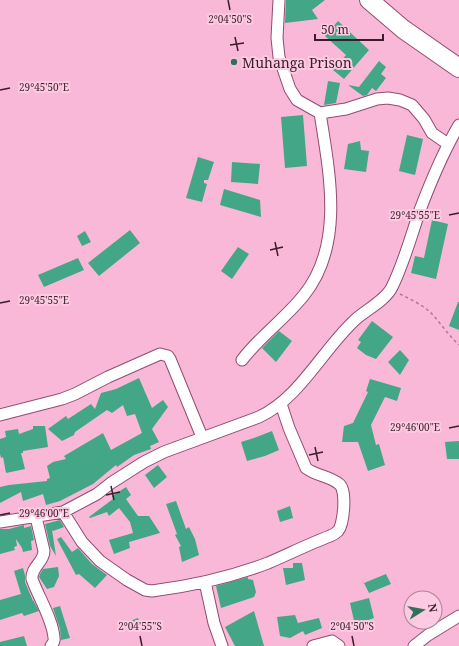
<svg xmlns="http://www.w3.org/2000/svg" width="459" height="646" viewBox="0 0 459 646" font-family="'Noto Serif',serif">
  <style>
    .building { fill: #43a686 }
    .lines { fill: none; stroke-linecap: round; stroke-linejoin: round }
    .minor-casing { stroke: #924b70; stroke-width: 13 }
    .trunk-casing { stroke: #924b70; stroke-width: 20 }
    .path { stroke: #ae7a93; stroke-width: 1.5; stroke-dasharray: 3 3; stroke-linecap: butt }
    .minor { stroke: #fff; stroke-width: 11 }
    .trunk { stroke: #fff; stroke-width: 18 }
    .ticks { fill: none; stroke: #3b1c2c; stroke-width: 1.5 }
    .poi-dot { fill: #33705b; stroke: #fccbe2; stroke-width: 1.5 }
    .labels { text-anchor: middle; dominant-baseline: central; stroke-width: 4; stroke-linejoin: round; paint-order: stroke }
    .poi-label { font-size: 14px; fill: #3b1c2c; stroke: #fccbe2; text-anchor: start }
    .ticks-label { font-size: 10px; text-anchor: middle; fill: #3b1c2c; stroke: #fccbe2; stroke-width: 4; stroke-linejoin: round; paint-order: stroke }
  </style>
  <rect width="100%" height="100%" fill="#f9b8d7"/>
  <path class="building" d="M286 0H325L312 10 318 19 285 23Z
    M338 21 369 50 344 79 333 70 346 55 325 36Z
    M379 61 386 67 381 74 386 78 376 91 372 88 367 95 363 96 348 85 359 87Z
    M328 81 340 83 336 103 324 105Z
    M303 115 307 166 285 168 281 117Z
    M407 135 423 139 415 175 399 171Z
    M360 141 361 150 369 151 366 172 344 169 348 144Z
    M198 157 214 162 208 180H204V183L207 184 202 202 186 198Z
    M232 162 260 164 258 184 231 182Z
    M224 189 260 200 261 217 220 205Z
    M432 220 448 224 436 279 411 273 415 256 424 258Z
    M130 230 140 243 99 276 88 263Z
    M85 231 91 242 82 246 77 236Z
    M238 247 249 254 232 279 221 271Z
    M78 258 84 270 44 287 38 275Z
    M458 302H459V330L449 326Z
    M372 321 393 337 376 359 366 355 357 348 361 342 358 340Z
    M279 331 292 341 276 362 262 348Z
    M400 350 409 360 400 375 388 362Z
    M139 378 152 408 163 400 168 407 152 429 159 442 150 446 151 449 134 455 117 467 116 465 93 484 60 501 46 505 43 494 23 501 21 492 0 503V487L9 485 47 481V479L50 478 47 466 53 462 66 459 64 456 103 433 111 450 142 433 135 414 127 416 123 405 112 413 107 410 75 432 74 435 62 441 48 429 66 416 68 419 91 404 95 409 101 393 116 389Z
    M370 379 401 388 397 401 385 397 371 425 376 445 379 444 385 465 368 471 358 442H342L344 426 353 423 368 392 366 391Z
    M33 426H45L48 447 23 451V453H21L25 469 6 473 3 457 1 458 0 454V439L6 437 5 431 18 429 19 434 33 429Z
    M272 431 279 450 265 456 247 461 241 442 254 438Z
    M459 441V459H447L445 442Z
    M158 465 167 477 154 488 145 475Z
    M126 487 131 495 126 499 138 516H149L160 533 129 542 130 548 114 554 109 540 133 533 130 522 119 508 109 516 107 512 90 518 89 517 113 499 112 496Z
    M176 501 186 529 189 527 195 539 199 555 182 562 179 547 181 546 175 535 177 534 166 504Z
    M290 506 293 518 280 522 277 511Z
    M60 520 64 527 53 531 52 530 56 556 50 546 45 524Z
    M24 525V528L31 526 34 540 31 541 32 550 23 552 22 548 16 539 17 546 14 547 15 550 0 554V529H9Z
    M61 537 72 552 78 548 92 564 107 575 95 588 79 574 76 575 57 539Z
    M293 563H302L305 580 286 585 283 568H293Z
    M58 567 59 576 54 587 47 589 39 577 40 574 43 569Z
    M23 568 25 575V582L33 601V600L39 611 24 616 22 613 0 620V600L21 594 14 571Z
    M386 574 391 584 369 593 364 583Z
    M248 577V579L253 580 256 592 254 597 221 608 216 586Z
    M369 598 374 618 355 625 350 603Z
    M60 606 70 638 61 640 60 629 53 608Z
    M254 611 264 646H235L225 627Z
    M295 615 298 623 319 618 322 628 305 635 303 631 290 638 280 636 277 617Z
    M138 618 141 627 130 631 127 622Z
    M24 636 27 646H0V642Z"/>
  <g class="lines">
    <g class="minor-casing">
      <path id="minor" d="M279 0 277 38 279 57 290 89 297 100 320 113 346 109 377 99 388 98 400 100 412 105 424 119 432 133 448 144
        M242 360C260 336 285 319 304 295 345 244 329 171 320 113
        M0 415 62 399 75 394 108 377 160 354 168 356 170 359 202 437
        M63 512 82 542 100 561 127 580 145 590 152 591C191 586 231 577 268 563 289 554 309 544 330 536 333 535 336 533 338 531 344 524 347 489 339 484 330 476 316 476 306 468L289 428 281 404
        M36 517 44 551C44 562 31 567 32 579 38 596 53 620 54 638 55 641 53 643 51 646
        M0 522 63 512 97 494 111 483 144 462 164 452 259 417C301 397 322 350 356 319 366 310 386 300 392 287 404 263 411 236 420 210 431 181 443 152 459 125
        M205 582 214 623 222 646
        M313 646 332 641 339 646
        M414 646 428 635 459 616"/>
    </g>
    <g class="trunk-casing">
      <path id="trunk" d="M369 0 403 29 459 68"/>
    </g>
    <path class="path" d="M400 294C410 299 421 304 430 312 440 322 448 335 459 345"/>
    <use href="#minor" class="minor"/>
    <use href="#trunk" class="trunk"/>
  </g>
  <path class="ticks" d="M228 0 230 10M235 37 238 51M230 45 244 43M0 90 10 88M449 215 459 213M275 242 278 256M270 250 283 247M0 303 10 301M449 428 459 426M315 447 318 461M309 455 323 452M111 486 114 500M106 495 120 492M0 515 10 513M140 636 142 646M352 636 354 646"/>
  <circle class="poi-dot" cx="234" cy="62" r="4"/>
  <g class="labels">
    <g class="poi-label">
      <text x="242" y="62">Muhanga Prison</text>
    </g>
  </g>
  <g class="ticks-label">
    <text x="230" y="23">2°04'50"S</text>
    <text x="44" y="91">29°45'50"E</text>
    <text x="415" y="219">29°45'55"E</text>
    <text x="44" y="304">29°45'55"E</text>
    <text x="415" y="431">29°46'00"E</text>
    <text x="44" y="517">29°46'00"E</text>
    <text x="140" y="630">2°04'55"S</text>
    <text x="352" y="630">2°04'50"S</text>
  </g>
  <g transform="translate(423 610) rotate(79)"><circle r="19" fill="#fccbe2" stroke="#af8599"/>
  <path d="M0-3L7 15L0 10L-7 15Z" fill="#33705b"/>
  <text y="-6" font-size="11" font-weight="bold" text-anchor="middle" fill="#3b1c2c">N</text>
  </g>
  <path d="M315 34v6h68v-6" fill="none" stroke="#3b1c2c" stroke-width="2"/>
  <text x="321" y="34" font-size="12" fill="#3b1c2c" stroke="#fccbe2" stroke-width="3" paint-order="stroke">50 m</text>
</svg>
